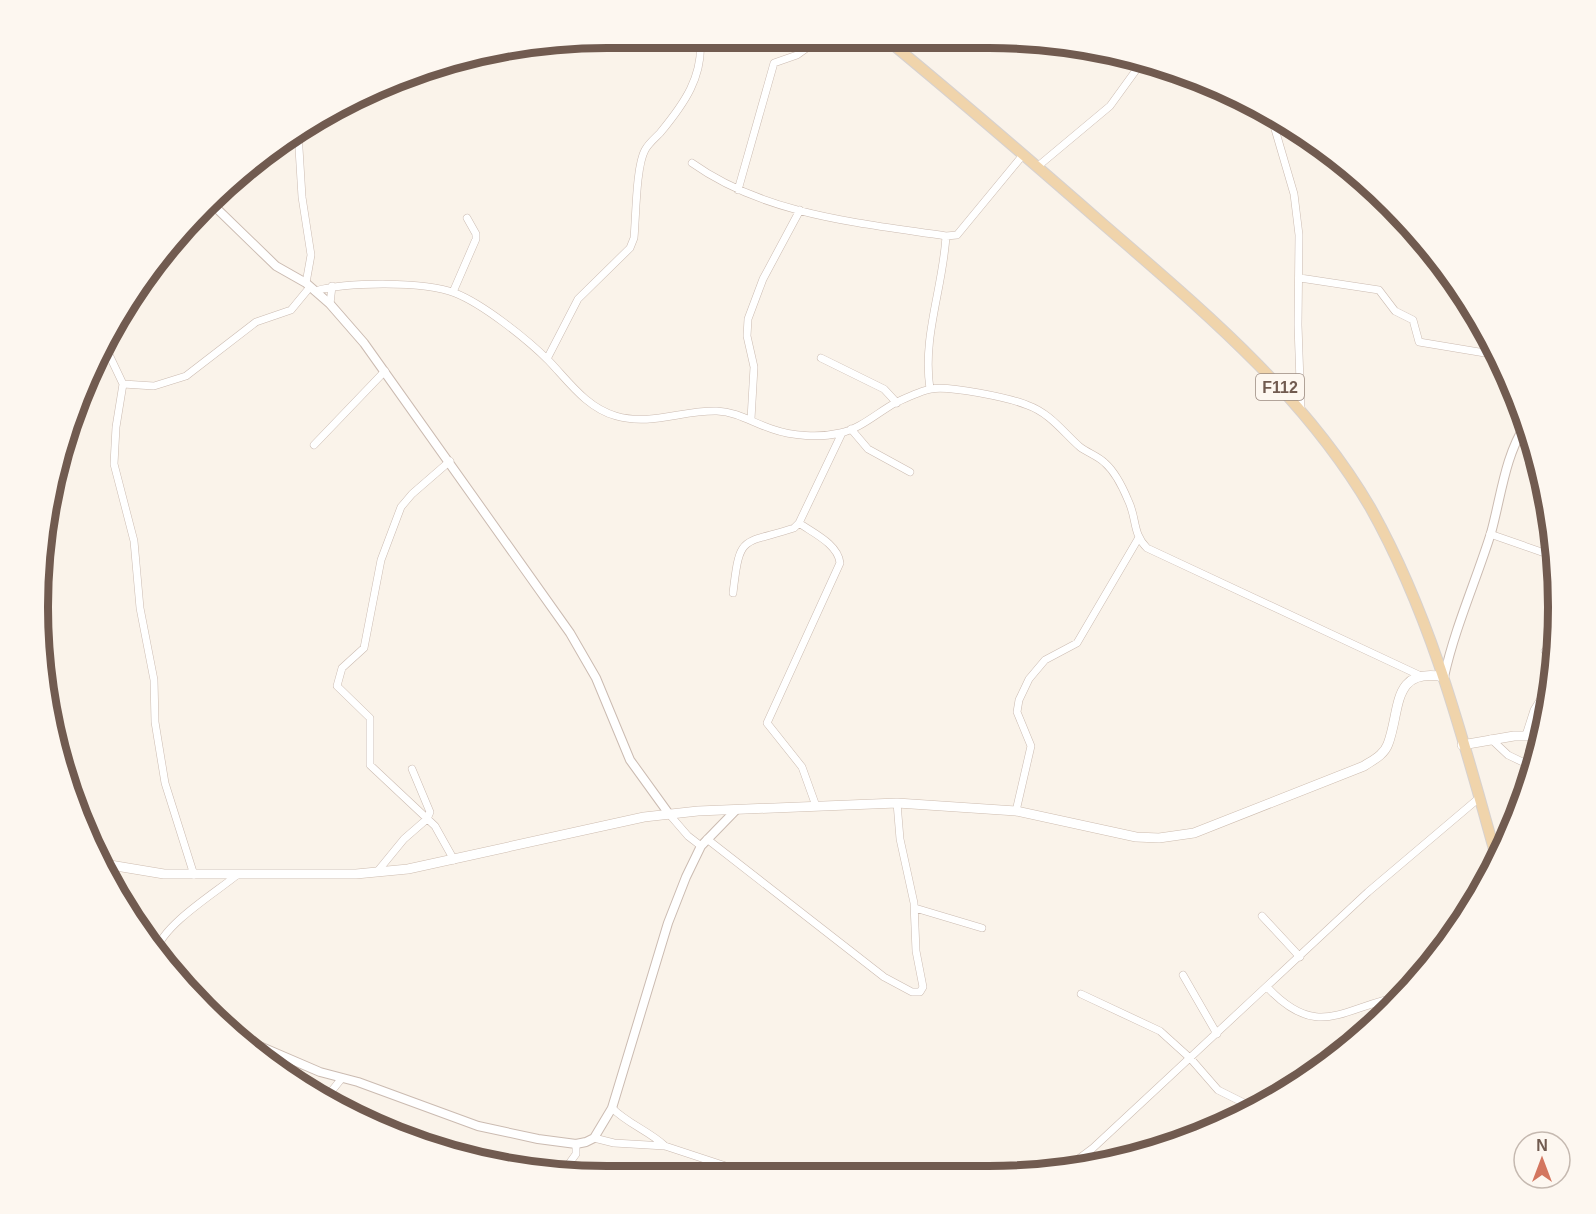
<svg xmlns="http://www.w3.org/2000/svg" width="1596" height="1214" viewBox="0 0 1596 1214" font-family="Helvetica,sans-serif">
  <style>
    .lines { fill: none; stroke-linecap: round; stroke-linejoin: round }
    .minor-casing { stroke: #cbbbb1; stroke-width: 8 }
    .tertiary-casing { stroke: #cbbbb1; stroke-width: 10 }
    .secondary-casing { stroke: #cdbcaf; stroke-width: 10 }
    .primary-casing { stroke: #d7d1ce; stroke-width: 12 }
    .minor { stroke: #fff; stroke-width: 7 }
    .tertiary { stroke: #fff; stroke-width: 8 }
    .secondary { stroke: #fff; stroke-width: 9 }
    .primary { stroke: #f0d4ab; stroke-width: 10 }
    .labels { text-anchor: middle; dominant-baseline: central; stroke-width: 4.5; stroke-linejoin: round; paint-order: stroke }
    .shield { fill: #fdf7f0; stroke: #9b8a80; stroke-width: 1.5 }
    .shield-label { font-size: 16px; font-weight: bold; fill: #715b50 }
    .rim { fill: none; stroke: #715b50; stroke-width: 8 }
  </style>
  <rect width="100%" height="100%" fill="#faf3ea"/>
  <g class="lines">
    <g class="minor-casing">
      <path id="minor" d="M1110 53 1139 66 1172 73
        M1272 119 1294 194 1299 235 1298 325 1301 411
        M298 132 302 197 311 255 306 283
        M692 163C765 215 860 223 946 236L957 235 1023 155
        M1037 167 1110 106 1139 66
        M738 190 774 63 797 55 821 38
        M1300 278 1379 290 1395 311 1413 320 1419 342 1497 355
        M315 291C347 282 424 281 455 293 483 304 527 339 549 361 569 382 587 408 616 416 651 426 682 410 717 411 738 412 753 423 772 429 792 436 819 438 840 433 860 429 877 413 895 403 906 398 920 391 931 389 948 385 1010 398 1027 405 1050 413 1063 432 1080 447 1088 453 1098 456 1105 463 1114 471 1123 488 1128 500 1137 518 1132 533 1147 548L1421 676
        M453 292 476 239V234L467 218
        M330 304 332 286
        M104 344 123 384 116 427 114 464 134 541 140 608 154 680 155 722 165 783 194 875
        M821 358 884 389 897 403
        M547 359 578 299 630 248 634 238C636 217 636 166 645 150 648 144 655 138 660 133 684 104 704 76 700 38
        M123 384 154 386 186 376 256 322 291 310 310 287
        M930 389C922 337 943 288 946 236
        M751 419 754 367 747 336 748 319 763 279 800 210
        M851 429 868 449 910 472
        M314 445 385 371
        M450 461 412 494 401 507 381 560 364 648 342 668 337 686 370 718V765L435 826 454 860
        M799 523C813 533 838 544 840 563L767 723 802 767 816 806
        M1490 534 1553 556
        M733 593C740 533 741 545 794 528L799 523 842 433
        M1545 651 1553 661
        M1526 735 1534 710 1551 682
        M1491 739 1508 755 1533 767
        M1016 811 1031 746 1017 712 1019 700 1029 679 1045 660 1077 643 1138 539
        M669 814 688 836 701 846
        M707 839 884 977 912 992H920L923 987 916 951 914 903 900 839 897 803
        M377 872 404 839 427 819 430 812 412 769
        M915 908 982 928
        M1262 916 1300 957
        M156 951C164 924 215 893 237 875
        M1183 975 1217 1034
        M1268 988C1319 1042 1344 1006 1403 996
        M1081 994 1160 1031 1191 1059 1218 1090 1246 1104
        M326 1098 342 1078
        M612 1108C628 1124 649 1131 665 1146
        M594 1138 614 1143 665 1146 744 1172
        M563 1172 576 1154V1144
        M1061 1172 1093 1148 1368 892 1479 798"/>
    </g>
    <g class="tertiary-casing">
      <path id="tertiary" d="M209 201 276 266 306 283 330 304 364 343 570 633 596 678 630 760 669 814
        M1444 677C1455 627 1476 581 1491 533 1501 497 1505 455 1526 424
        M236 1036 320 1072 358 1082 478 1126 538 1139 576 1144 586 1142 594 1138 612 1108 668 923 686 877 701 846 736 810"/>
    </g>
    <g class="secondary-casing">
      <path id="secondary" d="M1462 745 1514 736H1542
        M104 864 164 874H356L408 869 644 817 698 811 897 803 1016 811 1136 837 1159 838 1194 833 1364 766C1373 760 1384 755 1388 744 1401 710 1391 667 1444 677"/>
    </g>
    <g class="primary-casing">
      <path id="primary" d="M885 38C959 99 1031 161 1103 224 1201 309 1303 393 1370 507 1432 617 1463 739 1497 860"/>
    </g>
    <use href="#minor" class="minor"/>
    <use href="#tertiary" class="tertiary"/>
    <use href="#secondary" class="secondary"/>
    <use href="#primary" class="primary"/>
  </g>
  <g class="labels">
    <rect class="shield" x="1256" y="374" width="48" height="26" rx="4.5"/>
    <g class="shield-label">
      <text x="1280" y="387">F112</text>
    </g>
  </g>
  <path d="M0 0H1596V1214H0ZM607 48H989A559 559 0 0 1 1548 607V607A559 559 0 0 1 989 1166H607A559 559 0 0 1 48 607V607A559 559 0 0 1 607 48Z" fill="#fdf7f0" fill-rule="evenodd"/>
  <path class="rim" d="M607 48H989A559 559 0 0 1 1548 607V607A559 559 0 0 1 989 1166H607A559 559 0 0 1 48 607V607A559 559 0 0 1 607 48Z"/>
  <g transform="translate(1542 1160)"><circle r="28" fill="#fdf7f0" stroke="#c5b9b0" stroke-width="1.5"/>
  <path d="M0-4.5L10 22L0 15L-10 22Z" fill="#d3765f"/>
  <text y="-9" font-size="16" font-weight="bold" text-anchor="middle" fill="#715b50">N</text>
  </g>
</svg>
